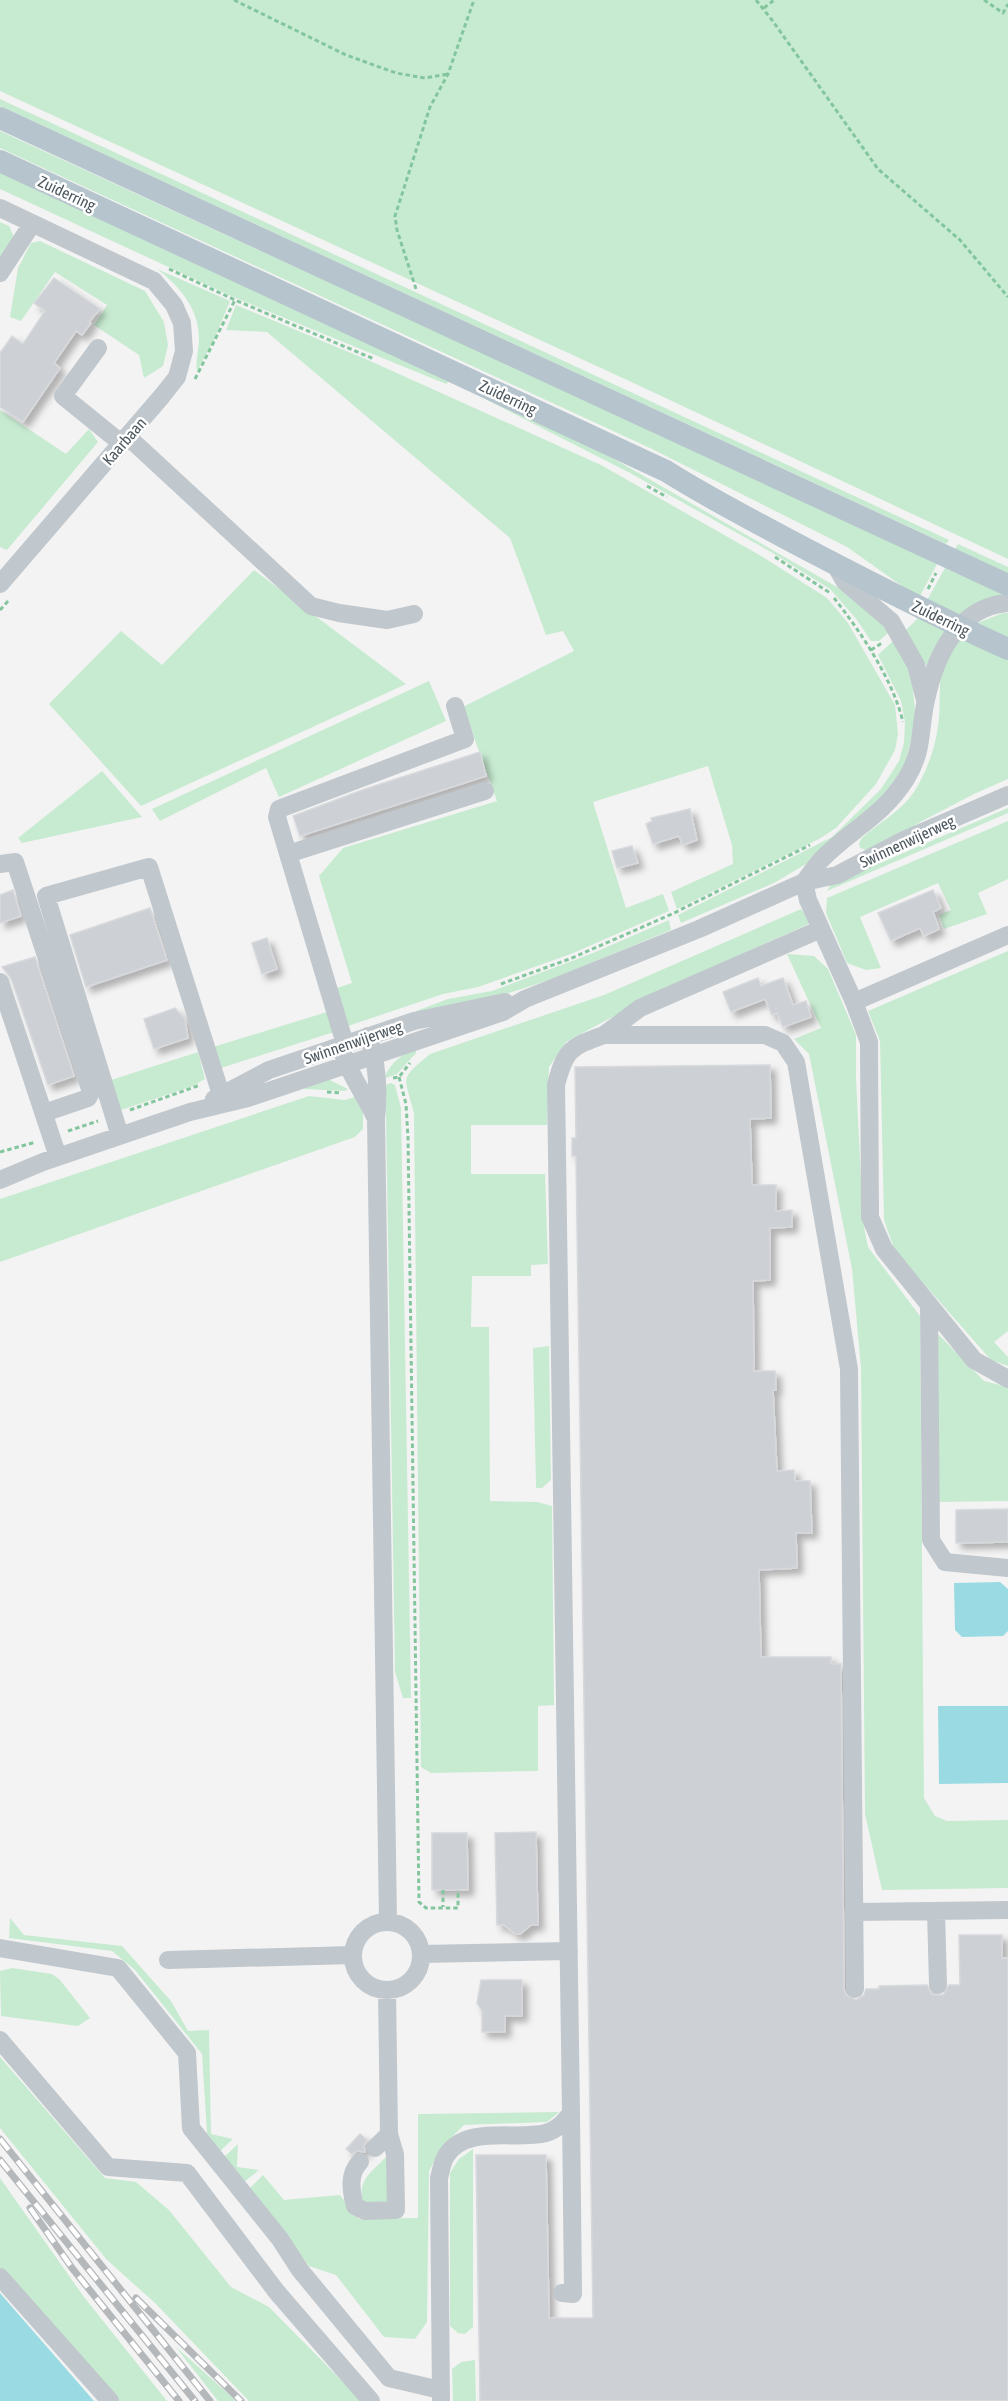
<svg xmlns="http://www.w3.org/2000/svg" width="1008" height="2401" viewBox="0 0 1008 2401" font-family="'Asap Condensed',sans-serif">
  <style>
    .green { fill: #c7ebd1 }
    .water { fill: #9adbe3 }
    .building { fill: #cdd0d4; stroke: #d7d9dd; stroke-width: 1.5; filter: url(#shadow) }
    .lines { fill: none; stroke-linecap: round; stroke-linejoin: round }
    .path { stroke: #83c69e; stroke-width: 3; stroke-dasharray: 4.5 3; stroke-linecap: butt }
    .minor { stroke: #c0c7cd; stroke-width: 18 }
    .major { stroke: #b6c4cd; stroke-width: 22 }
    .rail-casing { stroke: #b5b8bb; stroke-width: 7 }
    .rail { stroke: #fff; stroke-width: 4.5; stroke-dasharray: 14; stroke-linecap: butt }
    .labels { text-anchor: middle; dominant-baseline: central; stroke-width: 5; stroke-linejoin: round; paint-order: stroke }
    .street-label { font-size: 16px; fill: #4c575e; stroke: #fff }
  </style>
  <defs>
    <filter id="shadow"><feDropShadow dx="5.5" dy="5.5" stdDeviation="3" flood-color="#0004"/></filter>
  </defs>
  <rect width="100%" height="100%" fill="#f4f3f3"/>
  <path class="green" d="M0 0H1008V559L640 386 0 91Z
    M0 99 949 540 946 544 0 106Z
    M0 131 938 562 919 598 847 547 652 449 0 148Z
    M0 173 602 452 858 599 891 630 879 641H871L857 620 830 589 771 552 630 473 450 381 446 384 231 296 0 189Z
    M0 222 9 226 14 237 0 257Z
    M40 241 145 291 164 322 168 345 163 366 144 378 139 355 94 325 107 305 55 272 21 321 10 317 18 268 31 243Z
    M157 269 230 301 214 340 197 371C195 360 199 350 199 339 199 308 179 286 157 269Z
    M236 305 368 360 601 465 763 557 827 598 848 623 895 705 898 734 895 750 876 784 836 828 819 839 677 909 671 892 733 864 732 845 708 766 593 802 626 908 663 894 669 911 571 954 478 987 443 994 348 1026 334 989 352 983 319 876 343 848 497 801 463 707 574 651 563 631 546 635 510 538 267 332 226 330Z
    M0 410 66 454 89 429 98 442 7 550 0 547Z
    M958 544 1008 567V574L955 549Z
    M945 568 1005 594 984 601 959 619 926 602Z
    M254 570 406 684 141 806 49 704 121 631 162 665Z
    M1003 613H1008V642L972 625Z
    M921 615 950 630 927 665H924L906 630Z
    M962 634 1008 655V779L974 794 922 821 885 844 866 850 860 848 859 843 862 838C881 821 904 810 917 787 929 766 937 742 939 717 941 697 937 677 946 657 949 649 957 641 962 634Z
    M895 639 911 669 916 721 905 764 894 783 871 811 811 861 774 883 681 923 678 915 832 837 881 789 899 761 904 743 905 722 901 701 878 655Z
    M429 681 446 721 279 797 266 768 160 821 152 809Z
    M102 771 142 817 22 843 18 838Z
    M1008 808V813L827 891 831 884Z
    M1008 821V879L978 893 987 914 944 929 939 915 951 910 938 883 860 917 881 968 866 970 847 963 826 913 827 898Z
    M801 909 811 923 666 988 566 1042 549 1067 547 1125H471V1174H545L548 1264 531 1265V1276H472L471 1327H489L490 1501 537 1502 552 1506 554 1705 538 1706V1771L431 1773 421 1767 414 1113C404 1075 399 1080 430 1054L604 995Z
    M669 920 671 930 552 979 509 993 416 1014V1011L448 999 492 991 593 953Z
    M1008 951V1331L994 1342 1008 1357V1366L991 1360 895 1251 884 1220 880 1041 868 1011Z
    M787 954 814 956 828 969 856 1035V1077L863 1222 868 1247 920 1316 924 1798 935 1816 947 1821 1008 1820V1888L882 1890 865 1814 861 1368 852 1269 809 1054 794 1039 821 1028Z
    M327 1012 334 1032 221 1068 213 1047Z
    M416 1049V1053L397 1074 386 1078 385 1076C392 1062 401 1054 416 1049Z
    M198 1052 205 1079 193 1086 121 1110 111 1080Z
    M330 1080 348 1089 345 1091 305 1089 303 1086 320 1081Z
    M391 1083 395 1085 401 1108 411 1698H403L395 1672 386 1114 381 1089 384 1085Z
    M309 1096 345 1100 357 1096 363 1110V1129L355 1137 0 1262V1199Z
    M937 1333 984 1381 1008 1387V1501L939 1502Z
    M549 1346 551 1480 542 1488H536L533 1348Z
    M10 1918 24 1935 122 1946 171 2001 188 2031 209 2030 211 2134 233 2139 219 2152 207 2133 202 2054 135 1970 112 1951 9 1938Z
    M12 1968 52 1974 60 1980 90 2018 78 2026 1 2016 0 1971Z
    M0 2057 105 2178 136 2182 169 2210 231 2287 269 2307 347 2386 359 2401H249L155 2303 107 2260 0 2128Z
    M559 2112 547 2122 464 2125 442 2147 429 2171 427 2322 415 2339 384 2337 336 2275 309 2266 250 2188 263 2175 284 2200 340 2195 359 2219 418 2218V2114Z
    M238 2144 237 2167 259 2170 244 2182 223 2158Z
    M473 2149V2327L465 2334 458 2333 450 2326V2173L459 2159Z
    M387 2156 390 2198 383 2205 363 2202C357 2179 373 2171 387 2156Z
    M0 2178 84 2297 167 2401H118L0 2268Z
    M175 2346 233 2398 235 2401H218Z
    M475 2360 476 2401H453L452 2369 461 2362Z"/>
  <path class="water" d="M1000 1582 1008 1589V1631L1003 1636 962 1637 955 1630 954 1583Z
    M938 1706H1008V1783L939 1784Z
    M0 2293 94 2401H0Z"/>
  <path class="building" d="M54 278 100 309 89 322 91 323 82 335 76 331 54 363 60 368 23 422 0 407V353L12 336 23 344 45 311 34 303Z
    M480 752 486 776 300 836 293 816 365 789Z
    M690 809 697 840 683 845 679 836 653 844 646 824 652 821 651 818Z
    M632 846 638 863 617 868 612 851Z
    M13 890 21 916 0 923V895Z
    M933 890 941 908 933 912 939 929 924 936 920 928 891 941 878 913Z
    M150 908 167 960 86 987 70 935Z
    M267 938 277 969 262 974 252 943Z
    M35 957 74 1076 48 1085 11 978 2 967Z
    M758 978 761 986 783 978 793 1005 806 1001 811 1017 783 1027 777 1013 772 1015 765 999 731 1012 723 992Z
    M175 1008 185 1019 188 1038 154 1049 144 1019Z
    M770 1065 771 1118 750 1119 752 1185H776V1211L792 1210V1227L770 1228V1280L753 1281 754 1371H775L776 1390H773L777 1471 794 1470 795 1481H810L812 1533H796L797 1568 759 1570 761 1657H831V1664H841L844 1989 846 1995 856 2000 864 1995 866 1989H879V1986L927 1985 932 1995H943L949 1985H960L959 1935H1002V1958H1008V2401H480L476 2155H546L549 2318H593L576 1156H572V1138H576L575 1067Z
    M1008 1509V1542L956 1543V1510Z
    M536 1832 538 1925H531L520 1934H516L504 1925H497L495 1833Z
    M432 1833H467L468 1890H432Z
    M481 1980H522V2016H505V2032H482V2011L477 2003Z
    M360 2134 367 2140 364 2146 365 2152 357 2151 352 2154 346 2149Z"/>
  <g class="lines">
    <path class="path" d="M234 0 346 55 396 73 425 78 448 74
      M756 0 772 20 878 169 960 240 1008 297
      M984 0 1003 13 1008 4
      M764 8 774 0
      M169 269 235 300 374 359
      M416 289 397 230 395 216 430 107 448 74 474 0
      M195 379 235 300
      M647 486 667 497
      M775 557 830 593
      M928 589 936 573
      M834 598C861 632 893 680 903 722
      M0 610 9 600
      M871 650 882 643
      M501 984 572 958 672 914 810 845
      M399 1077 406 1104 408 1138 419 1902 426 1908H458V1890
      M393 1078 399 1077 410 1063
      M327 1092 341 1093
      M130 1110 200 1085
      M68 1131 98 1121
      M0 1152 36 1142
      M443 1890V1907"/>
    <path class="minor" d="M0 208 154 281 174 305 182 323 184 351 177 377 162 396 0 584
      M0 273 32 224
      M98 348 63 396 121 443
      M127 436 311 606 339 613 387 620 414 614
      M834 563 845 582 891 621 916 665 925 700
      M288 854 485 791
      M0 864 15 862 91 1092 88 1098 44 1113
      M804 882 808 900 854 1002 869 1042 870 1217 884 1249 974 1360 1008 1379
      M804 882C809 875 815 867 821 860 850 830 882 817 906 779 924 750 919 730 926 700 935 657 958 606 1008 603
      M0 982 58 1157
      M854 1002 1008 935
      M604 1035 640 1008 821 929
      M368 1036C378 1063 379 1090 376 1119L388 1922
      M345 1044 277 817 279 809 465 739 455 706
      M343 1054C351 1077 365 1095 375 1117
      M214 1099 269 1070 414 1021 505 1002
      M120 1136 46 896 149 867 224 1104
      M0 1180 43 1162 190 1112 248 1098 503 1012 525 999 699 929 804 882 837 875 904 840 1008 795
      M929 1306 931 1540 945 1562 1008 1568
      M936 1911 938 1985
      M855 1912 1008 1910
      M353 1956a34 34 0 1 1 68 0a34 34 0 1 1-68 0Z
      M0 1948 118 1968 187 2053 191 2128 280 2239 300 2270 389 2378 440 2390
      M421 1954 569 1951
      M168 1960 353 1955
      M0 2040 108 2167 187 2173 276 2291 371 2401
      M375 2148 389 2134 387 1990
      M360 2162C348 2174 351 2191 355 2206L365 2211 396 2210 395 2154 389 2134
      M0 2277 110 2401
      M562 2293 573 2294 571 2113
      M441 2401 439 2178C441 2171 442 2162 446 2156 466 2124 515 2141 546 2133 557 2130 564 2122 571 2113L556 1085C565 1050 570 1047 604 1035H765L783 1043 796 1062 849 1369 855 1989"/>
    <path class="major" d="M0 118 1008 585
      M0 161 666 471C712 500 761 525 810 551 875 585 941 619 1008 649"/>
    <g class="rail-casing">
      <path id="rail" d="M0 2139 210 2401
        M0 2160 195 2401
        M30 2208 72 2268 179 2401
        M136 2298 241 2401"/>
    </g>
    <use href="#rail" class="rail"/>
  </g>
  <g class="labels">
    <g class="street-label">
      <text transform="translate(67 193) rotate(25)">Zuiderring</text>
      <text transform="translate(508 397) rotate(25)">Zuiderring</text>
      <text transform="translate(124 441) rotate(-49)">Kaarbaan</text>
      <text transform="translate(941 618) rotate(26)">Zuiderring</text>
      <text transform="translate(907 841) rotate(-25)">Swinnenwijerweg</text>
      <text transform="translate(353 1042) rotate(-19)">Swinnenwijerweg</text>
    </g>
  </g>
</svg>
